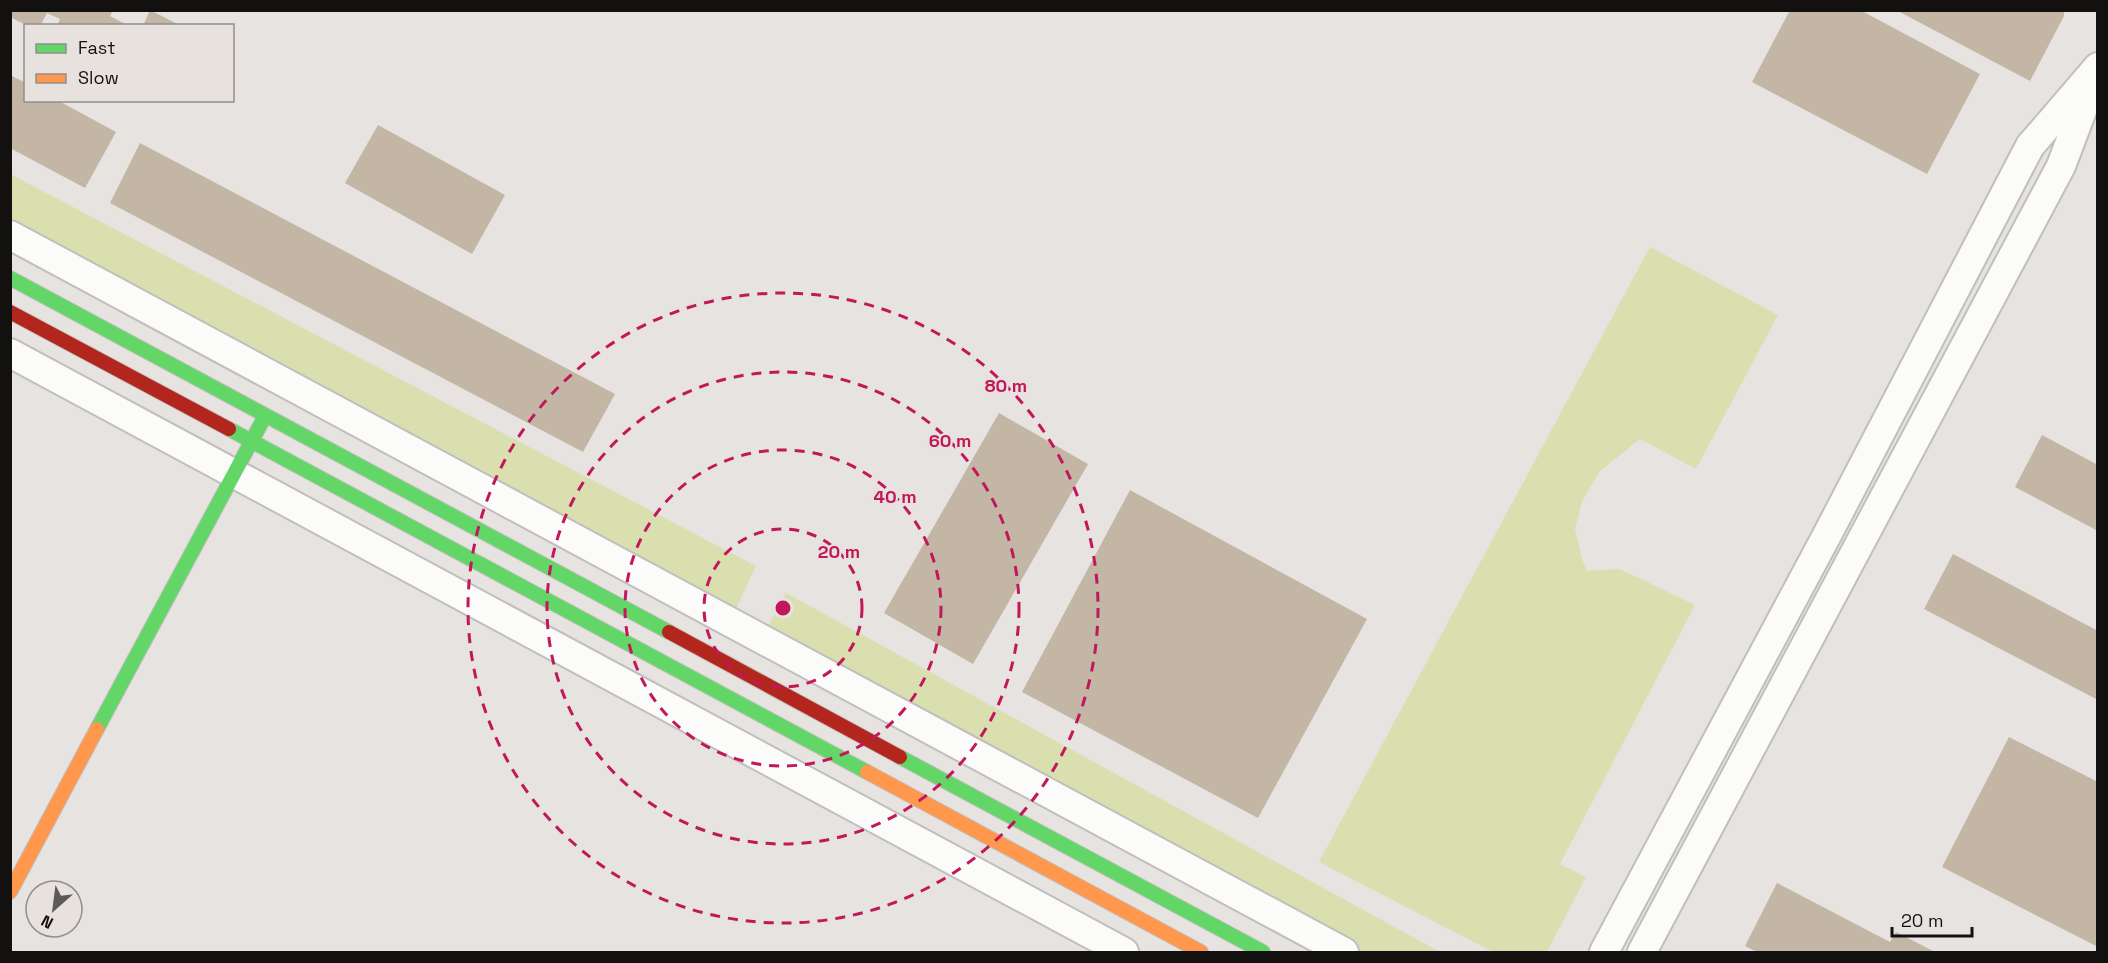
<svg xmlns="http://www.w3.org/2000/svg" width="2108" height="963" viewBox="0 0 2108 963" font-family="'Space Grotesk',sans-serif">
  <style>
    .green { fill: #dadfaf }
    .building { fill: #c3b6a5 }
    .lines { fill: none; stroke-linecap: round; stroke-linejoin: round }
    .street-casing { stroke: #c1bfbd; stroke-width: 32 }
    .fast-casing { stroke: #c1bfbd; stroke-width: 16 }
    .slow-casing { stroke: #c1bfbd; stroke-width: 16 }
    .jam-casing { stroke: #c1bfbd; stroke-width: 16 }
    .street { stroke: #fbfbfa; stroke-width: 28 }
    .fast { stroke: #63d668; stroke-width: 14 }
    .slow { stroke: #ff974d; stroke-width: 14 }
    .jam { stroke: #b3261e; stroke-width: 14 }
    .ring { fill: none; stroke: #c2185b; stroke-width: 3; stroke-dasharray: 10 8 }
    .centre { fill: #c2185b; stroke: #e8e2de; stroke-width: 3 }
    .ring-label { font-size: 18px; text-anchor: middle; font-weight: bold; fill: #c2185b; stroke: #e8e2de; stroke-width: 4.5; stroke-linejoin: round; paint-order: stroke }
  </style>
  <rect width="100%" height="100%" fill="#e6e3e0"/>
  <path class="green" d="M10 174 756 566 730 621 11 235Z
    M1650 247 1778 315 1696 469 1640 439 1600 471 1582 501 1575 529 1582 559 1587 571 1620 569 1695 605 1560 864 1586 877 1547 952H1493L1319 862Z
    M786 593 1440 952H1344L762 638Z"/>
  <path class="building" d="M10 10H113L110 16 129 26H57L60 19 47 13 40 26H28L10 17Z
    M150 10 181 26H143Z
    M1790 10H1860L1980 74 1927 174 1752 82Z
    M1896 10H2064V16L2030 81Z
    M10 75 26 83V100H57L116 132 85 188 10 148Z
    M378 125 505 195 472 254 345 183Z
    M140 143 615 394 583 452 110 203Z
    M999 413 1088 464 973 664 884 613Z
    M2042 435 2098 465V531L2015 487Z
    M1130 490 1367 619 1258 818 1022 692Z
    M1953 554 2098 631V700L1924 609Z
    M2009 737 2098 782V947L1942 867Z
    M1777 883 1890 942 1896 932 1935 952H1757L1745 946Z"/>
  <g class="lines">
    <g class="street-casing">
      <path id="street" d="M10 235 1344 952
        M10 353 1124 952
        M1604 952 1827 535 2030 146 2098 67
        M1642 952 2061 166 2092 84"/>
    </g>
    <g class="fast-casing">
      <path id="fast" d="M10 278 669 632
        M229 429 867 772
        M97 729 264 418
        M900 757 1263 952"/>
    </g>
    <g class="slow-casing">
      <path id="slow" d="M867 772 1201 952
        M10 892 97 729"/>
    </g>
    <g class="jam-casing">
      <path id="jam" d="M10 312 229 429
        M669 632 900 757"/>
    </g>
    <use href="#street" class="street"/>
    <use href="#fast" class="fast"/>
    <use href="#slow" class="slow"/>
    <use href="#jam" class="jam"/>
  </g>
  <g class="ring">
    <circle cx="783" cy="608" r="79"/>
    <circle cx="783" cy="608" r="158"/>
    <circle cx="783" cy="608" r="236"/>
    <circle cx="783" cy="608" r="315"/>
  </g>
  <circle cx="783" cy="608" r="9" class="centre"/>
  <g class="ring-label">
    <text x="1006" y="392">80 m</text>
    <text x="950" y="447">60 m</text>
    <text x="895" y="503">40 m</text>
    <text x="839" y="558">20 m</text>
  </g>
  <rect width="2108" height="963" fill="none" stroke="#131110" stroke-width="24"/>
  <rect x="24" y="24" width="210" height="78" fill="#e8e2de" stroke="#938e8c" stroke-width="1.5"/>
  <rect x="36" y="44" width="30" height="9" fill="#63d668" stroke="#938e8c" stroke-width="1.5"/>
  <text x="78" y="54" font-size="18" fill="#131110">Fast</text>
  <rect x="36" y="74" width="30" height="9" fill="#ff974d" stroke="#938e8c" stroke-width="1.5"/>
  <text x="78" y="84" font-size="18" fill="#131110">Slow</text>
  <g transform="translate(54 909) rotate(208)"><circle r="28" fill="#e8e2de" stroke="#938e8c" stroke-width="1.5"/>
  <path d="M0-4.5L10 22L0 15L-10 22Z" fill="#5d5a59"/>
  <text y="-9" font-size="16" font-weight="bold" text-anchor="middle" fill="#131110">N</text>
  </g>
  <path d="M1892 927v9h80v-9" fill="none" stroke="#131110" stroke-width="3"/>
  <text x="1901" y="927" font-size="18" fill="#131110" stroke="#e8e2de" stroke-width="4.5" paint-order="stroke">20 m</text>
</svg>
